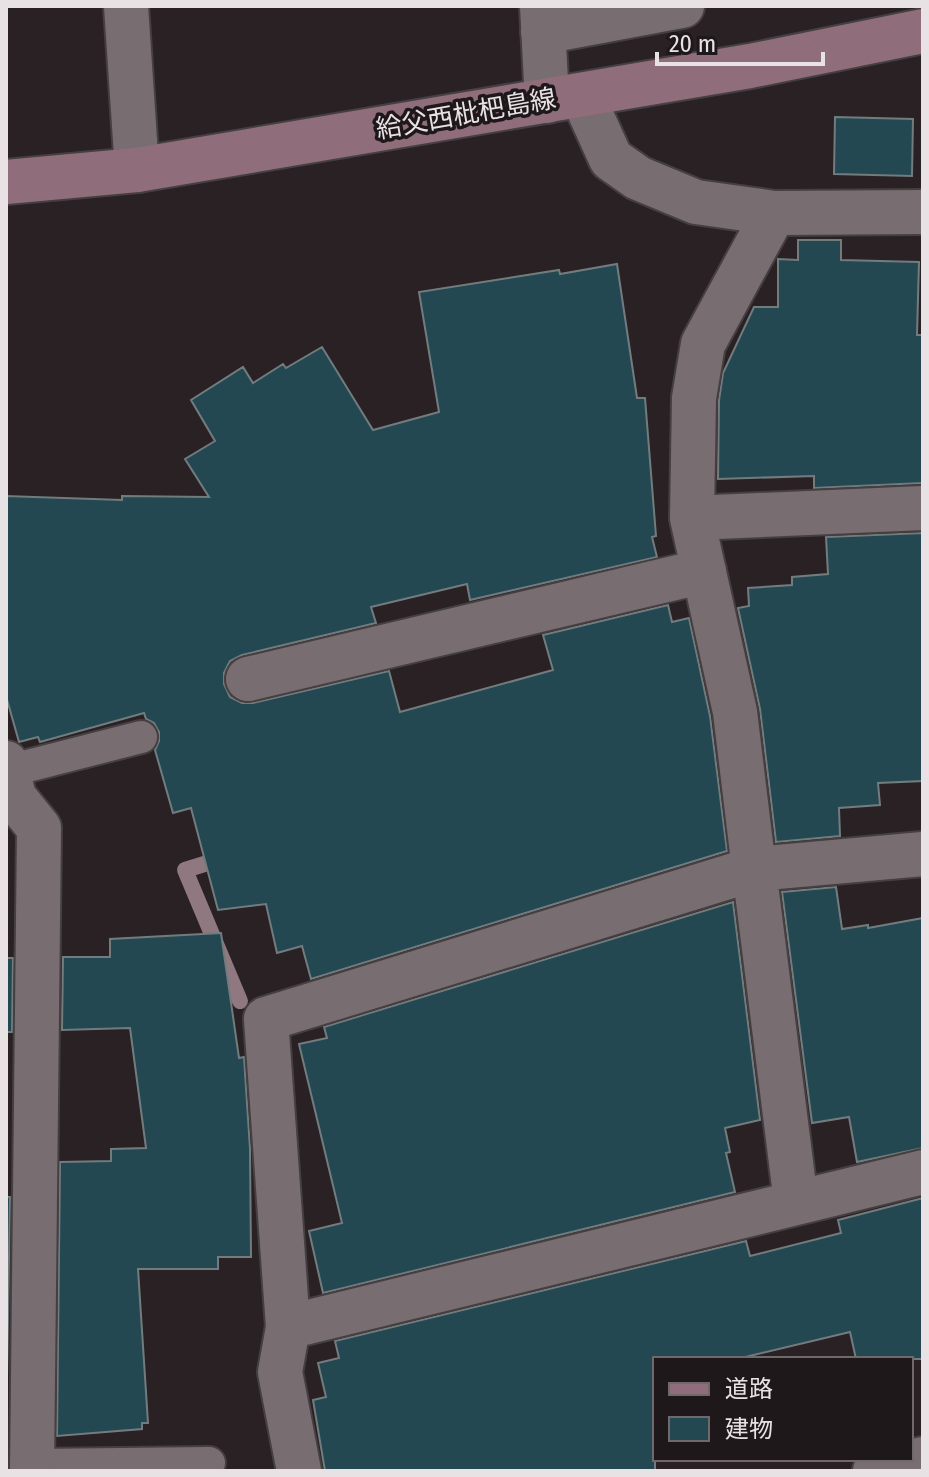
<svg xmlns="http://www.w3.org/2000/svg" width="929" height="1477" viewBox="0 0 929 1477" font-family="'Fira Sans Condensed','Noto Sans JP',sans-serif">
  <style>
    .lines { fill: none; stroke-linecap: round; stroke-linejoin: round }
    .stream { stroke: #8f7880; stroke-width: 16 }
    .building { fill: #244851; stroke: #727c7f; stroke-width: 2 }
    .lane-casing { stroke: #453f41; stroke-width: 36 }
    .street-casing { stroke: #453f41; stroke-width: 48 }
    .secondary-casing { stroke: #453f41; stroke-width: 48 }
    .lane { stroke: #786e71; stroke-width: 32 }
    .street { stroke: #786e71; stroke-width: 44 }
    .secondary { stroke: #8f6d7a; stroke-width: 44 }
    .labels { text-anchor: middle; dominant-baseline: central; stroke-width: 7; stroke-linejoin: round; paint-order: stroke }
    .street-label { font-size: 26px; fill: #e8e2e4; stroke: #1f181a }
  </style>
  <rect width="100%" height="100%" fill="#292124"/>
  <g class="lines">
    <path class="stream" d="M227 857 185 870 240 1001"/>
  </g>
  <path class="building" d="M835 117 913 119 912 176 834 174Z
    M798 240H841V260L919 262 917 335H923V483L814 488V476L718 479 719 400 723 373 754 307H778V259L798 260Z
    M617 264 637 398H645L656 536 652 537 657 557 470 600 467 584 371 607 376 623 242 655 230 661 224 673V684L230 697 242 703H253L389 671 400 712 553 670 543 635 668 605 672 622 689 618 710 716 727 851 311 979 302 946 277 953 266 904 218 910 191 808 173 813 155 750 159 741V732L154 723 146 719 144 713 40 742 38 737 19 742 6 696V496L122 500V496L209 497 185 459 215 441 191 400 243 367 253 383 283 364 286 368 322 347 373 430 439 412 419 292 559 270 560 274Z
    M923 533V781L878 783 880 805 839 808 840 836 776 842 760 709 738 608 749 606 748 588 792 585V577L828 574 826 537Z
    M836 887 842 929 868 925V928L923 918V1148L857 1162 849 1117 812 1123 782 892Z
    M733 902 760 1120 725 1128 730 1152 726 1153 735 1192 323 1293 309 1231 342 1223 299 1044 327 1038 324 1027Z
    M221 933 239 1058 244 1057 250 1149 251 1257H218V1269H138L148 1423H142V1429L57 1436 60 1162 111 1161V1149L146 1148 130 1028 62 1030 63 957H110V939Z
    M6 958H13L12 1032H6Z
    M6 1197H10L6 1440Z
    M923 1198V1359H856L850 1332 737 1359H655V1471H325L313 1400 326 1397 318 1363 339 1358 335 1341 746 1241 750 1256 841 1233 838 1220Z"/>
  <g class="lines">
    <g class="lane-casing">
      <path id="lane" d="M8 771 141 737
        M32 1465 209 1463"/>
    </g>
    <g class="street-casing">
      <path id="street" d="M126 6 137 170
        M542 6 547 101
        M543 32 682 6
        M582 95 611 159 638 178 696 202 774 213
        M692 518 923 508
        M248 679 704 571
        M6 763 14 797 39 828 32 1471
        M796 1202 754 869 923 854
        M288 1327 923 1172
        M299 1471 280 1372 288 1327 266 1019 754 869 735 712 692 518 694 398 703 344 774 213 923 212
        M875 1471 923 1459"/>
    </g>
    <g class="secondary-casing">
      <path id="secondary" d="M6 182 137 170 750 66 923 31"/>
    </g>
    <use href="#lane" class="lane"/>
    <use href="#street" class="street"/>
    <use href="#secondary" class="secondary"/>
  </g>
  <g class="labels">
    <g class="street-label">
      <text transform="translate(466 114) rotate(-10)">給父西枇杷島線</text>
    </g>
  </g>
  <rect width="929" height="1477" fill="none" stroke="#e8e2e4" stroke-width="16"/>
  <rect x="653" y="1357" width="260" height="104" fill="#1f181a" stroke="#6f696b" stroke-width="2"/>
  <rect x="669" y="1383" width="40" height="12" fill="#8f6d7a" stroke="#6f696b" stroke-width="2"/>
  <text x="725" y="1397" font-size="24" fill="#e8e2e4">道路</text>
  <rect x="669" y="1417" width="40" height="24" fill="#244851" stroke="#6f696b" stroke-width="2"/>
  <text x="725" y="1437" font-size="24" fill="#e8e2e4">建物</text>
  <path d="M657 52v12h166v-12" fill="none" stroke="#e8e2e4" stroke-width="4"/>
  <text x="669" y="52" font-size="24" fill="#e8e2e4" stroke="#1f181a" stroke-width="6" paint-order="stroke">20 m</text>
</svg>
